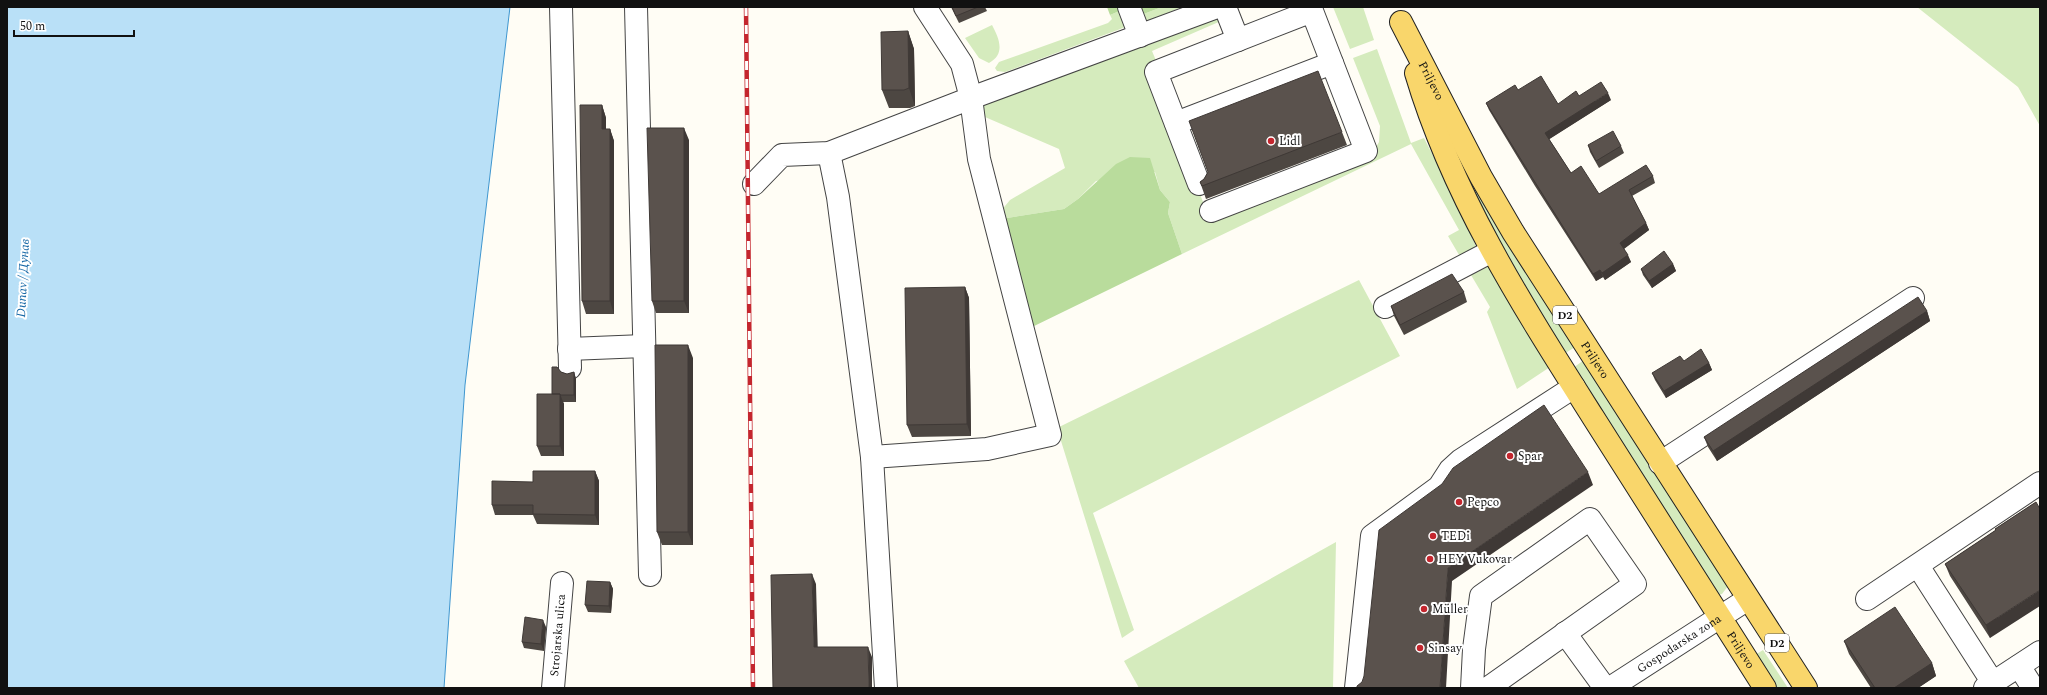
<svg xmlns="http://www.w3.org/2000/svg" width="2047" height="695" viewBox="0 0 2047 695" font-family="Spectral,serif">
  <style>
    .green { fill: #d5ebbd }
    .forest { fill: #b9dc9c }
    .water { fill: #b9e0f7; stroke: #3f96cf }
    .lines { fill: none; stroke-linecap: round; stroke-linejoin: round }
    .minor-casing { stroke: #444; stroke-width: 24 }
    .major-casing { stroke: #222; stroke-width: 24 }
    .minor { stroke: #fff; stroke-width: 22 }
    .major { stroke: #f9d66b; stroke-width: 22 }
    .rail-casing { stroke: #c4262e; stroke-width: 4.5 }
    .rail { stroke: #fff; stroke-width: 3; stroke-dasharray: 9; stroke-linecap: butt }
    .wall { fill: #4d4742 }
    .shaded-wall { fill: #3f3936 }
    .building { fill: #5a524d; stroke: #3f3936 }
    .poi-dot { fill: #c4262e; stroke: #fff; stroke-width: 1.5 }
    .labels { text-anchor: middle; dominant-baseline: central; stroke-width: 4; stroke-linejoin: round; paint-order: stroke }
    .shield { fill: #fff; stroke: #585858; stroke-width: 1 }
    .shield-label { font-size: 11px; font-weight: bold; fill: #111 }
    .street-label { font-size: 12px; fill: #111; stroke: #fff }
    .poi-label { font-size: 12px; fill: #111; stroke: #fff; text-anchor: start }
    .water-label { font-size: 13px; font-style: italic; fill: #1768a6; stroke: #fff }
  </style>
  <rect width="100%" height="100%" fill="#fffdf5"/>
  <path class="green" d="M1162 7H1182L1143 23 1141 15Z
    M1333 7H1363L1374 40 1350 49Z
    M1917 7H2040V126L2018 87Z
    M1122 10 1127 26 1123 28 1005 72 997 71 995 68 999 62 1108 23 1112 19 1110 15Z
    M1215 15 1221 21 1152 51 1157 63 1153 76 1211 222 1371 156 1379 142 1380 126 1353 58 1377 49 1411 143 1424 138 1459 207 1477 249 1462 260 1448 236 1459 230 1411 144 1182 254 1168 213 1170 202 1160 190 1155 172 1096 181 1078 199 1064 209 1001 219 1000 212 1010 200 1065 168 1059 149 985 117 982 111V107L986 104Z
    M992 25C999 38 1006 54 989 63L979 58 965 38Z
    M1442 122 1575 347 1564 354 1483 217Z
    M1489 266 1550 367 1517 389 1487 312 1490 307 1471 275Z
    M1359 280 1400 356 1093 513 1134 630 1122 638 1057 428Z
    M1584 360 1728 586 1722 594 1718 595 1573 368Z
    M1336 542 1333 688H1139L1124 661Z
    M1763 650 1788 688H1776L1755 655Z"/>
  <path class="forest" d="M1107 7H1121L1122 10 1110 15Z
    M1138 7H1162L1141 15Z
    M1130 157 1150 158 1160 190 1170 202 1168 213 1182 254 1028 329 1001 219 1064 209 1078 199 1116 164Z"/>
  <path class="water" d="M7 7H510L465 385 444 688H7Z"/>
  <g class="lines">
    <g class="minor-casing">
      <g id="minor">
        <path d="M561 7 570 368"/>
        <path d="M636 7 650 575"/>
        <path d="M1129 7 1140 36"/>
        <path d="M1225 7 1238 40"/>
        <path d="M1176 123 1332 63"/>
        <path d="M829 153 838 197 872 457 886 688"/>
        <path d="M754 184 782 155 829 153 971 98 1217 7"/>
        <path d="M1199 184 1156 72 1312 11 1366 151 1211 211"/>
        <path d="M1385 307 1492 251"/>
        <path d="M569 349 644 346"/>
        <path d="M872 457 987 449 1050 435 979 159 971 98 962 64 925 7"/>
        <path d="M1660 463 1913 298"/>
        <path d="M1918 566 1993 683"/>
        <path d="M1867 599 2040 483"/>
        <path d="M1565 633 1605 688"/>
        <path d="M2019 666 2033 688"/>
        <path id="s1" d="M553 688 562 583"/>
        <path d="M1356 688 1372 536 1439 487 1450 470 1461 460 1574 387"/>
        <path d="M1472 688 1474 649 1481 596 1590 519 1635 584 1488 688"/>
        <path id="s2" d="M1610 688 1748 599"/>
        <path d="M1985 688 2040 652"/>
      </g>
    </g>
    <g class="major-casing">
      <g id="major">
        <path id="s3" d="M1401 22 1481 177 1513 232 1806 688"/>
        <path id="s4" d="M1416 73C1453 198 1524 308 1593 417 1651 508 1708 598 1765 688"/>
      </g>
    </g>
    <use href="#minor" class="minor"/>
    <use href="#major" class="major"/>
    <g class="rail-casing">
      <path id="rail" d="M746 7 753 688"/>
    </g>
    <use href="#rail" class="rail"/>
  </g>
  <path class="wall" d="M951 7H985L987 11 959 23Z
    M908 31 914 49 915 106 910 108H889L882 90Z
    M1518 90 1558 104 1611 100 1549 139 1571 173 1599 194 1653 176 1655 183 1632 196 1646 223 1649 230 1624 249 1631 262 1605 280 1603 277 1596 281 1535 186 1489 110 1486 103Z
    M602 105 606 118V129H610L614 141V314H586L582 301Z
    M1342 132 1347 145 1206 199 1200 182 1204 179 1208 172Z
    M689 140V313H656L652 301Z
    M1588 145 1621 146 1624 153 1599 168 1590 152Z
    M1673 264 1676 271 1652 288 1643 275 1641 269Z
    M965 287 969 298 971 436 912 437 907 425Z
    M1464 292 1467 302 1404 335 1394 316 1391 306Z
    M1927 311 1930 321 1717 461 1708 447 1704 437Z
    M693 358V545H662L657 532Z
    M1684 361 1709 363 1712 370 1666 398 1655 380 1652 373Z
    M561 372 567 374 574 372 576 379V402H563L564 404V456H541L537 446 552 394Z
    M595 471 599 481V525L537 524 533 515H495L492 505 533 482Z
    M2036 502 1990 638 1950 576 1945 564 1996 530 1995 529Z
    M610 582 613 589 611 613 588 612 585 605Z
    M546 627 544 651 524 648 522 642Z
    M1844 641 1932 663 1936 676 1918 688H1871L1849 654Z"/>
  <path class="shaded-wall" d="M908 31 914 49 915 106 909 88Z
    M1608 93 1611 100 1548 140 1545 133Z
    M602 105 606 118V141L602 129Z
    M684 128 689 140V313L684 301Z
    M610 129 614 141V314L610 301Z
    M1646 223 1649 230 1622 250 1620 243Z
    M1628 255 1631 262 1605 280 1602 273Z
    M1673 264 1676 271 1652 288 1649 281Z
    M1600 270 1603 277 1596 281 1593 274Z
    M965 287 969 298 971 436 967 424Z
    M1927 311 1930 321 1717 461 1713 451Z
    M688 345 693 358V545L688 532Z
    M1709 363 1712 370 1666 398 1664 391Z
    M574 372 576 379V402L574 395Z
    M560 394 564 404V456L560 446Z
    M595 471 599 481V525L595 515Z
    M1588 472 1593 485 1452 581 1446 688H1440L1448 568Z
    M812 574 816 584 818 657 814 647Z
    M610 582 613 589 611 613 609 606Z
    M2040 590V606L1990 638 1986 625Z
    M543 620 546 627 544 651 541 644Z
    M868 647 872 657V688H869Z
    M1932 663 1936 676 1918 688H1894Z"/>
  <path class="building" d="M952 7H978L956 16Z
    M908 31 909 88 904 90H882L881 32Z
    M1318 71 1342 132 1202 186 1200 182 1204 179 1208 172 1189 121Z
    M1541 76 1558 104 1576 91 1579 96 1601 82 1608 93 1545 133 1571 173 1581 166 1599 194 1646 165 1653 176 1629 190 1646 223 1620 243 1628 255 1602 273 1600 270 1593 274 1533 179 1486 103 1515 85 1518 90Z
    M580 105H602V129H610V301H582Z
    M647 128H684V301H652Z
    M1613 131 1621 146 1596 161 1588 145Z
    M1664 251 1673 264 1649 281 1641 269Z
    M1452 274 1464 292 1400 325 1391 306Z
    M965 287 967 424 907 425 905 288Z
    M1918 297 1927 311 1713 451 1704 437Z
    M655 345H688V532H657Z
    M1701 349 1709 363 1664 391 1652 373 1680 356 1684 361Z
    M552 367H557L561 372 567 374 574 372V395H560V394H552Z
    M537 394H560V446H537Z
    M1544 405 1588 472 1448 568 1440 688H1357V686L1362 682 1364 676 1379 530 1442 484 1453 468Z
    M533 471H595V515L533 514V505H492V481L533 482Z
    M2036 502 2040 509V590L1986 625 1945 564 1996 530 1995 529Z
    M812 574 814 647H868L869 688H773L771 575Z
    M587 581 610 582 609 606 585 605Z
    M1895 607 1932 663 1894 688H1875L1844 641Z
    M525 617 543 620 541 644 522 642Z"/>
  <g class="poi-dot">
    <circle cx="1271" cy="141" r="4"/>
    <circle cx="1510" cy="456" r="4"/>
    <circle cx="1459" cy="502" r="4"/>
    <circle cx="1433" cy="536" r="4"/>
    <circle cx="1430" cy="559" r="4"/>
    <circle cx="1424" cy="609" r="4"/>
    <circle cx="1420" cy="648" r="4"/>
  </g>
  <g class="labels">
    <g class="shield">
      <rect x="1553" y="306" width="24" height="18" rx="3"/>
      <rect x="1765" y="634" width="24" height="18" rx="3"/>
    </g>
    <g class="shield-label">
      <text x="1565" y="315">D2</text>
      <text x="1777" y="643">D2</text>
    </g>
    <g class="street-label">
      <text stroke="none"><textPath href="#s3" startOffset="66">Priljevo</textPath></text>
      <text stroke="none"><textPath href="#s3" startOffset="390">Priljevo</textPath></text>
      <text stroke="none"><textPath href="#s1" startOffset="53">Strojarska ulica</textPath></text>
      <text stroke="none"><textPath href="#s2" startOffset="82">Gospodarska zona</textPath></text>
      <text stroke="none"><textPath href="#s4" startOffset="664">Priljevo</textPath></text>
    </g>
    <g class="poi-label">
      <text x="1279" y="141">Lidl</text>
      <text x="1518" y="456">Spar</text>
      <text x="1467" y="502">Pepco</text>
      <text x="1441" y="536">TEDi</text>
      <text x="1438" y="559">HEY Vukovar</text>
      <text x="1432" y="609">Müller</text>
      <text x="1428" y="648">Sinsay</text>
    </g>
    <g class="water-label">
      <text transform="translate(23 278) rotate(-87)">Dunav / Дунав</text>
    </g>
  </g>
  <rect width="2047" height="695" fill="none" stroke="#111111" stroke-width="16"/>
  <path d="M14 30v6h120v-6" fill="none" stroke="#111111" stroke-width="2"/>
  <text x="20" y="30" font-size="12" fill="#111111" stroke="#ffffff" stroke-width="3" paint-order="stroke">50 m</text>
</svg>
